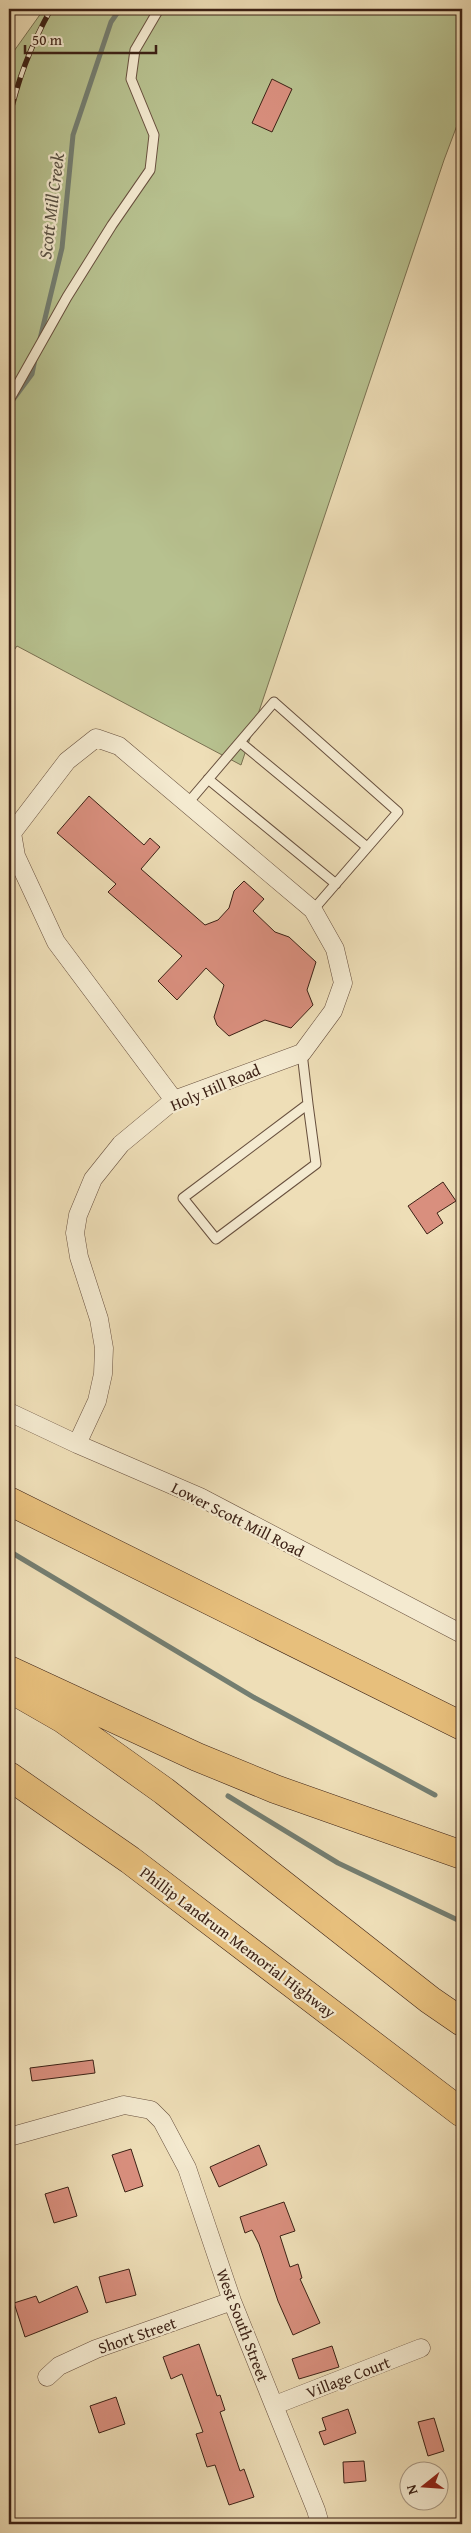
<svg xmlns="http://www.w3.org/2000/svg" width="471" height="2533" viewBox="0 0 471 2533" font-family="'Gentium Book Plus',serif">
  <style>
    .green { fill: #b7c18f; stroke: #7a7152 }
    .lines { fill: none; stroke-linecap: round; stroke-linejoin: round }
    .stream { stroke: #747e71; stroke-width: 5 }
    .building { fill: #d98f7e; stroke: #3c2115 }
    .service-casing { stroke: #68503e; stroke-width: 11 }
    .minor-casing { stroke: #68503e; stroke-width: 19 }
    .motorway-casing { stroke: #3c2115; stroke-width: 29 }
    .service { stroke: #f4ead0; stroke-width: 9 }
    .minor { stroke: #f4ead0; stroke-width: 18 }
    .motorway { stroke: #e7bf7c; stroke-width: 28 }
    .rail-casing { stroke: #3c2115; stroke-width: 5.5 }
    .rail { stroke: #f4ead0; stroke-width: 4; stroke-dasharray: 11; stroke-linecap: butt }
    .labels { text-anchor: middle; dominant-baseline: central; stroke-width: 4.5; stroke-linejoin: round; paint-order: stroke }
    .street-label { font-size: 16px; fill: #3c2115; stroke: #f4ead0 }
    .water-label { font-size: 18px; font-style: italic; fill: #585043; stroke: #f4ead0 }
  </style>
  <rect width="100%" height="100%" fill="#eedeb7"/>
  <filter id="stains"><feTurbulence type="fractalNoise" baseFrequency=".004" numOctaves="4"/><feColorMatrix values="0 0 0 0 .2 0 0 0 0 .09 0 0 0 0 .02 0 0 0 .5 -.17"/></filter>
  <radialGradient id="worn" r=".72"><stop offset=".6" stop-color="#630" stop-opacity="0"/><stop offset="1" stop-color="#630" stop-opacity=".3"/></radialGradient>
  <path class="green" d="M44 9H462V112L444 160 241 765 17 646 9 657V58Z"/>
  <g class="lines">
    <path class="stream" d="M40 339 62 248 73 135 111 22 120 9
      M9 405 32 374 35 359
      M9 1551 255 1698 435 1795
      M228 1796 338 1863 462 1922"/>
  </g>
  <path class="building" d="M272 79 292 89 272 132 252 123Z
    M89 796 144 845 150 838 160 847 141 869 205 925 218 920 229 908 234 891 244 881 264 899 253 911 275 932 289 937 316 962 307 990 313 1005 291 1028 265 1020 229 1036 217 1025 214 1017 224 985 206 968 177 1000 158 981 182 956 108 892 116 884 57 833Z
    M443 1182 456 1201 437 1213 443 1223 427 1234 408 1206Z
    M93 2060 95 2073 32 2081 30 2068Z
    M259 2145 267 2165 219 2187 210 2167Z
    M131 2149 143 2186 125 2192 112 2155Z
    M68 2187 77 2216 54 2223 45 2194Z
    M284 2202 295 2231 280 2236 290 2267 298 2264 302 2278 300 2279 320 2323 293 2335 278 2301 259 2244 252 2230 245 2233 240 2217Z
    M129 2269 136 2295 106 2303 99 2277Z
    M77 2286 88 2312 25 2337 14 2303 36 2296 39 2303Z
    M199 2344 217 2396 220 2395 225 2410 220 2412 240 2471 244 2469 254 2497 229 2505 215 2465 207 2467 196 2434 203 2432 182 2374 171 2379 163 2357Z
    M332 2346 339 2367 299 2379 292 2359Z
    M116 2397 125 2424 99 2433 90 2406Z
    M348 2409 356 2433 324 2445 319 2432 326 2430 322 2418Z
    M434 2418 444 2451 428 2456 418 2422Z
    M364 2461 366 2481 344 2483 343 2462Z"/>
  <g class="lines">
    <g class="service-casing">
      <path id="service" d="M9 400 67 297 112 225 150 170 154 135 131 79 135 50 159 9
        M240 742 367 847
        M208 779 336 884
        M187 804 274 702 398 812 313 910
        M302 1053 308 1104 183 1198 216 1239 316 1164 308 1104"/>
    </g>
    <g class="minor-casing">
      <path id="minor" d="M9 1412 77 1444 200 1497 462 1634
        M77 1444 97 1401 103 1374 104 1348 99 1319 79 1257 75 1233 78 1215 93 1179 121 1144 174 1100 302 1053 333 1011 343 983 335 949 313 910 119 746 96 738 67 761 12 833 16 856 56 942 174 1100
        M9 2137 124 2105 151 2110 162 2121 187 2168 232 2301 316 2510 320 2524
        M47 2377 59 2366 96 2349 232 2301
        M275 2405 421 2348"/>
    </g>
    <g class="motorway-casing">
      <path id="motorway" d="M9 1501 462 1726
        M9 1670 197 1757 275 1789 462 1855
        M9 1688 63 1719 164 1791 430 2000 462 2022
        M9 1776 130 1860 462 2113"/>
    </g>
    <use href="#service" class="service"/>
    <use href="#minor" class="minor"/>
    <use href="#motorway" class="motorway"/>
    <g class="rail-casing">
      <path id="rail" d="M9 120C17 81 32 43 51 9"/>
    </g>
    <use href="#rail" class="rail"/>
  </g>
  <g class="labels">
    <g class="street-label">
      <text transform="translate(215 1087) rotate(-23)">Holy Hill Road</text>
      <text transform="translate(238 1519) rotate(27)">Lower Scott Mill Road</text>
      <text transform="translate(238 1942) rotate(37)">Phillip Landrum Memorial Highway</text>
      <text transform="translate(243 2325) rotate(69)">West South Street</text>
      <text transform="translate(137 2335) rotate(-19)">Short Street</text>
      <text transform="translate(348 2377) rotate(-21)">Village Court</text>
    </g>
    <g class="water-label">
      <text transform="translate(51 206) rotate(-83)">Scott Mill Creek</text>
    </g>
  </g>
  <rect width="471" height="2533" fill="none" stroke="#eedeb7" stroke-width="30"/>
  <rect x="10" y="10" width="451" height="2513" fill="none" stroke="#3c2115" stroke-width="2.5"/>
  <rect x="15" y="15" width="441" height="2503" fill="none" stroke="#3c2115"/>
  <g transform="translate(424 2486) rotate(253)"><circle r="24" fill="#f4ead0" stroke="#aa9a85"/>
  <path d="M0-4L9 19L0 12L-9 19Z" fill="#8f2418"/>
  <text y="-8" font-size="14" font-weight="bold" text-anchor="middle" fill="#3c2115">N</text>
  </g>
  <path d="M25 45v8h131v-8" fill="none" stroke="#3c2115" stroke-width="2.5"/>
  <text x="32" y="45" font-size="15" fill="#3c2115" stroke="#f4ead0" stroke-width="4" paint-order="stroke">50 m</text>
  <rect width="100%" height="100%" filter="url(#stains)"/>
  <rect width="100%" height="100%" fill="url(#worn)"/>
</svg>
